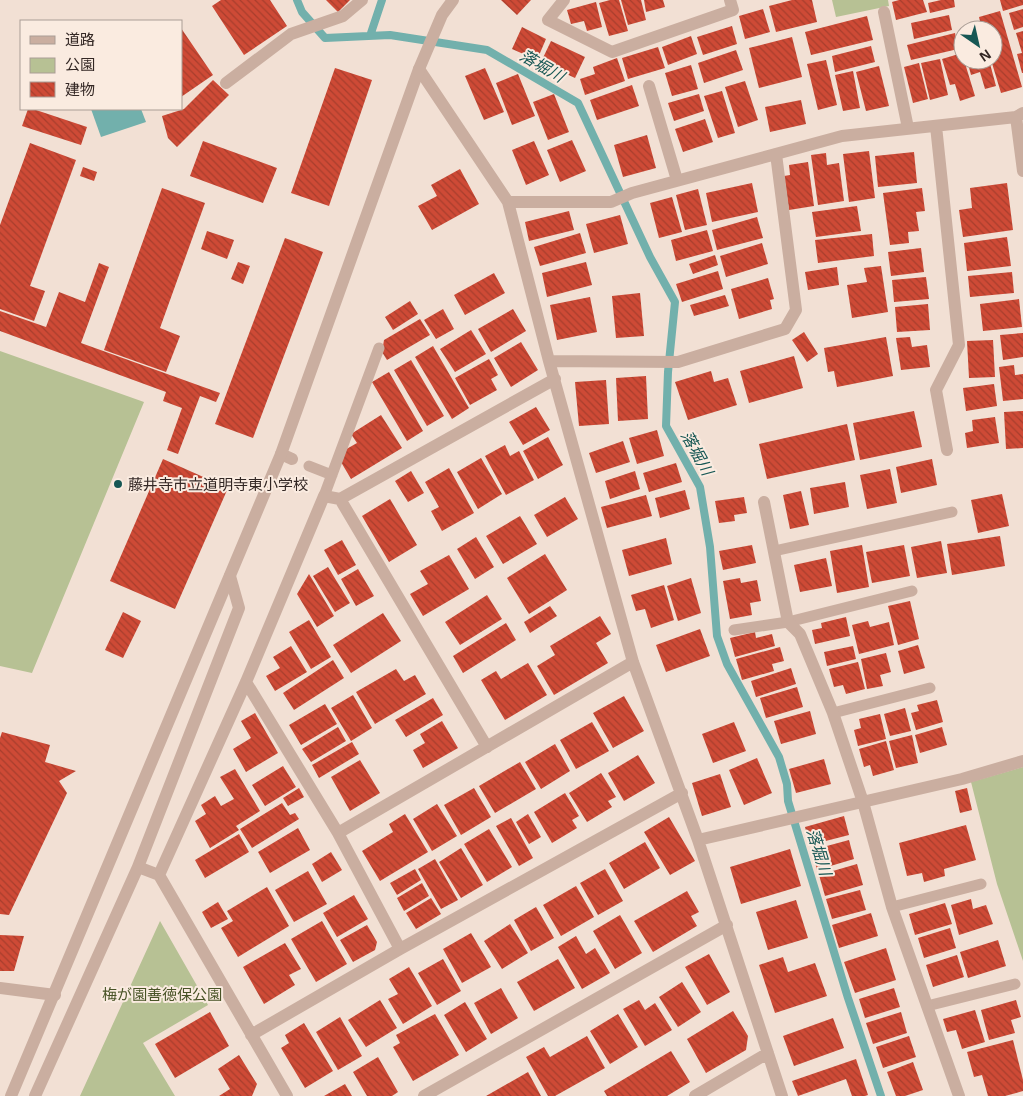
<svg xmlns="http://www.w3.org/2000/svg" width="1023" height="1096" viewBox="0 0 1023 1096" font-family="Arial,'Noto Sans JP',sans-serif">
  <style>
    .park { fill: #b7c194 }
    .water { fill: #72b0ac }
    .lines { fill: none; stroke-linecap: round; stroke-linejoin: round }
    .stream { stroke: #72b0ac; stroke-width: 8 }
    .building { fill: url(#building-back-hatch) }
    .service { stroke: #caaea0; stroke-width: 11 }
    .minor { stroke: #caaea0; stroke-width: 12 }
    .tertiary { stroke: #caaea0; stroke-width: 12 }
    .poi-dot { fill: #175754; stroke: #faebe0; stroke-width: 2 }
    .labels { text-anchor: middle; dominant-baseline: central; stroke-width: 4; stroke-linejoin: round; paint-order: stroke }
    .poi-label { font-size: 15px; fill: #332724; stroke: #faebe0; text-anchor: start }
    .park-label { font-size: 15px; fill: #485326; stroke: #faebe0 }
    .water-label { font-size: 16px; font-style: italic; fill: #175754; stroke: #faebe0 }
  </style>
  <defs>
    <pattern id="building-back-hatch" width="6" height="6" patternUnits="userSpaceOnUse" patternTransform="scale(1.25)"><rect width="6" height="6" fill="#ce4a36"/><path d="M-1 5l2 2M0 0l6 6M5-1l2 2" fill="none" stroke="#a83e2d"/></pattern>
  </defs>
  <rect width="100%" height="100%" fill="#f2e0d4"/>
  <path class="park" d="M832 0H888L889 6 836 17Z
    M0 351 144 402 32 673 0 666Z
    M1023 767V961L997 884 971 782Z
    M160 921 208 1005 143 1043 175 1096H80Z"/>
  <path class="water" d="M91 109H141L146 122 101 137Z"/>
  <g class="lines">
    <path class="stream" d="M297 0 302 12 325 38 390 35 487 50 578 103 650 257 675 302 668 372 666 426 700 487 710 547 717 636 727 664 779 757 787 784 788 801 848 998 881 1096
      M370 36 382 0"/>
  </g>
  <path class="building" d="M221 0H270L287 26 244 55 212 6Z
    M326 0H350L338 12Z
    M501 0H531L517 15Z
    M610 0H619L628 31 609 36 599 3Z
    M621 0H641L646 20 628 25Z
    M644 0H663L665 7 646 12Z
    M792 0H812L817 22 776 32 769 6Z
    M899 0H923L927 12 896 20 892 2Z
    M941 0H954L955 7 930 13 928 3Z
    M1000 0H1023V5L1003 11Z
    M596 2 602 27 587 31 584 21 571 24 567 10Z
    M763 9 770 32 745 39 739 16Z
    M1023 9V27L1014 30 1009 13Z
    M1000 11 1022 87 1001 93 991 60H993V30H982L979 17Z
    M949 15 952 30 914 39 911 23Z
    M867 16 873 40 811 55 805 32Z
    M732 26 737 44 703 55 697 37Z
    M522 27 546 39 537 60 512 49Z
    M181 28 213 75 181 97Z
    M1023 31V73H1022L1017 54 1022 53 1016 33Z
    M955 33 958 49 911 60 907 45Z
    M691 36 697 54 668 65 662 47Z
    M792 37 802 77 759 88 749 48Z
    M551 41 585 57 575 78 541 62Z
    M871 46 875 62 835 72 832 56Z
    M658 47 665 68 628 79 622 58Z
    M736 50 743 70 704 83 698 63Z
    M962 53 963 60H964L975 96 960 101 955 84 950 85 942 59Z
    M617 58 625 81 585 95 580 79 595 74 593 67Z
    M940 59 948 95 930 100 921 63Z
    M826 60 837 105 818 110 807 64Z
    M967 60H989L996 86 985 89 980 72 971 75Z
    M919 63 928 99 913 103 904 67Z
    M691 65 698 89 672 96 665 73Z
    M879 66 889 106 866 111 856 72Z
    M335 68 372 80 329 206 291 193Z
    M485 68 504 112 484 120 465 76Z
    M853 71 860 108 843 111 835 75Z
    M518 74 535 116 512 125 496 83Z
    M213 80 229 95 177 147 168 138 162 116 184 109Z
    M745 81 758 120 738 127 725 87Z
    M632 85 639 106 597 120 590 100Z
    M722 91 735 133 718 138 704 96Z
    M554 94 569 132 548 140 533 102Z
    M699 94 704 111 674 121 668 103Z
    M801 100 806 124 770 132 765 107Z
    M28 109H33L87 127 81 145 22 126Z
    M705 119 713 142 683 152 675 129Z
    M647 135 656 168 623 177 614 145Z
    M572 140 586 171 560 182 547 150Z
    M203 141 277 168 263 203 190 176Z
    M534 141 549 175 526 185 512 150Z
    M30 143 76 160 30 286 45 291 34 321 0 309V225Z
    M869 151 875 198 849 202 843 154Z
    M914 152 917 183 878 187 875 156Z
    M826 153 827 165 839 163 844 201 818 205 811 155Z
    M808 162 814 206 789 210 784 176 790 175 789 165Z
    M83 167 97 172 94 181 80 176Z
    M460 169 479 204 432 230 418 206 437 196 431 185Z
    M752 183 758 212 712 222 706 193Z
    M1007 183 1013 230 963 237 959 210 972 208 970 188Z
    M162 188 205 203 160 328 180 336 166 372 104 350Z
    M922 188 925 211 916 212 919 231 908 232 909 243 890 245 883 193Z
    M698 189 707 225 685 230 676 195Z
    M672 197 682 232 659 238 650 203Z
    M857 206 861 231 816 237 812 212Z
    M569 211 574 230 529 241 525 222Z
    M620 215 628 244 594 253 586 224Z
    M757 217 763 238 717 250 712 230Z
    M707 230 713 251 676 261 671 240Z
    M207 231 234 240 227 259 201 249Z
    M580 233 586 253 540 266 534 247Z
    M872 234 874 256 818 263 815 240Z
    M1007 237 1011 266 967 271 964 243Z
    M285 238 323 252 253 438 215 424Z
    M762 243 768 264 726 277 720 256Z
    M921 248 924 272 891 276 888 252Z
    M715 255 718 265 693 274 689 264Z
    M238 262 250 266 243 284 231 279Z
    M586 262 592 285 547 297 542 273Z
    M99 263 109 267 81 343 220 393 216 402 200 396 178 454 167 450 182 408 163 401 166 392 0 331V311L46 327 59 292 85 302Z
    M881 266 888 312 852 318 847 285 867 282 864 268Z
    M837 267 839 285 808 290 805 272Z
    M718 271 723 289 682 302 676 284Z
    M1012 272 1014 293 970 297 968 276Z
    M494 273 505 293 465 315 454 295Z
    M926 277 929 299 894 302 892 280Z
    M768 278 774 299 770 300 772 309 739 319 731 289Z
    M640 293 644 336 616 338 612 296Z
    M725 295 729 306 694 316 690 305Z
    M590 297 597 332 557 340 550 305Z
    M1019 299 1022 327 983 331 980 304Z
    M410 301 418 314 393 330 385 317Z
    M928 304 930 330 897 332 895 307Z
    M443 309 454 329 436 339 424 320Z
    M513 309 526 331 491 352 478 329Z
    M420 319 430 335 387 360 382 352 384 340Z
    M471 330 486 354 455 372 440 349Z
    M804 332 818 354 807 362 792 340Z
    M1023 333V357L1003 360 1000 335Z
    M886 337 893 376 837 387 834 371 828 372 824 348Z
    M910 337 912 347 927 345 930 367 901 370 896 338Z
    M993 340 995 377 969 378 967 341Z
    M521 342 538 370 511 387 494 358Z
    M433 346 469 408 452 419 415 357Z
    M794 356 803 388 749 403 740 371Z
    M489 359 498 375 491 379 497 390 470 405 455 378Z
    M411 360 444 416 427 426 394 370Z
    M1014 365 1015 375 1023 374V399L1003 401 999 367Z
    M711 371 714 382 728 378 737 405 688 420 675 382Z
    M389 372 423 431 407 441 372 382Z
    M646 376 648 419 618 421 616 378Z
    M606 380 609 424 579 426 575 382Z
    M994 384 997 406 966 411 963 388Z
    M536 407 550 430 523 445 509 422Z
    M914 411 922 447 860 460 853 423Z
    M1023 411V448L1006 449 1004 412Z
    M381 415 402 448 351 479 341 462 343 451 357 443 351 434Z
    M995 417 999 443 967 448 965 433 973 431 972 420Z
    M847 424 855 460 767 479 759 444Z
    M657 430 664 456 637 464 629 438Z
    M548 437 563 465 538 479 523 451Z
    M623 441 630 462 596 473 589 453Z
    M505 445 510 456 519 451 534 480 506 495 485 456Z
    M481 458 502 494 478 509 457 472Z
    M163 459 228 488 175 609 110 581Z
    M932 459 937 485 901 493 896 467Z
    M676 463 682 482 649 492 643 473Z
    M449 468 474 513 442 531 431 511 439 507 425 482Z
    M890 469 897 503 867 509 860 475Z
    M411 471 424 493 408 502 395 481Z
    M635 471 640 489 610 499 605 481Z
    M845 482 849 507 814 514 810 488Z
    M685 490 690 509 660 518 655 498Z
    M801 491 809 525 790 529 783 495Z
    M1002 494 1009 526 978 533 971 500Z
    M646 495 652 516 607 528 601 507Z
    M565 497 578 519 547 537 534 515Z
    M744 497 747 513 734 515 735 521 719 523 715 501Z
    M390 499 417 545 389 562 362 516Z
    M520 516 537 544 503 564 486 536Z
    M1000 536 1005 566 952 575 947 544Z
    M476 537 494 567 475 579 457 549Z
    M666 538 672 564 629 576 622 550Z
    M342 540 356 565 338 575 324 550Z
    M941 541 947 573 917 578 911 547Z
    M752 545 756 563 723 570 719 551Z
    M862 545 869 587 837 593 830 551Z
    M904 545 910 576 872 583 866 552Z
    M545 554 567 590 529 614 507 578Z
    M449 555 469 589 423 616 410 594 428 584 420 571Z
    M826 558 832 586 800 592 794 565Z
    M328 567 350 603 335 612 313 576Z
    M358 569 374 596 356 606 341 579Z
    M309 574 334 616 317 627 297 594Z
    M691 578 701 613 678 621 667 586Z
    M740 578 741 583 757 580 761 601 750 603 752 615 730 619 723 581Z
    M664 585 674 620 651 628 645 609 636 611 631 595Z
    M487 595 502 619 460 645 445 622Z
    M910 601 919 639 898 645 888 606Z
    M550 606 557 616 530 633 524 622Z
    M123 612 141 621 123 658 105 650Z
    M383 613 401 641 351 673 333 645Z
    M600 616 611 634 596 643 608 663 554 695 537 666 555 655 550 646Z
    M846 617 850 636 815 644 812 630 822 628 821 623Z
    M309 620 331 657 311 669 289 632Z
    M868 621 870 627 889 622 894 645 859 654 852 625Z
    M506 623 516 640 463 673 453 656Z
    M700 629 710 656 666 672 656 645Z
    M755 632 756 638 772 634 775 646 735 657 730 638Z
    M918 645 925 668 904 674 898 651Z
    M291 646 307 672 275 691 266 676 280 668 273 657Z
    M853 646 856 659 827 666 824 652Z
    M780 647 784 661 772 664 774 671 742 680 736 659Z
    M886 653 891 672 880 675 883 686 867 689 861 659Z
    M333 660 344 678 294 710 283 693Z
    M858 662 865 689 846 694 843 685 834 687 829 669Z
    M528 663 547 695 505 720 481 680 496 671 501 679Z
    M791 668 796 684 756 697 751 681Z
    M396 669 404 681 415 675 426 694 375 724 356 692Z
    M797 687 803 707 766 718 760 698Z
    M353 695 372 728 351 741 331 708Z
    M624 696 644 731 613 748 593 713Z
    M433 698 443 715 406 737 395 720Z
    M937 700 943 722 916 730 911 713 919 711 917 705Z
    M325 704 337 724 301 745 289 725Z
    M905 708 911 731 890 736 884 714Z
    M810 711 816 734 781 744 774 721Z
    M255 713 278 753 246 772 233 749 251 738 241 721Z
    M880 714 886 739 858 746 854 730 861 728 859 719Z
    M442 721 458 748 423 768 413 750 425 743 420 734Z
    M592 722 609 751 576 769 560 740Z
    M734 722 746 751 713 763 702 734Z
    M338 727 346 741 311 762 302 749Z
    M942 727 947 745 920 753 915 735Z
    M2 732 50 745 45 762 76 771 59 781 67 793 9 915 0 914V738Z
    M912 735 918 763 896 768 889 741Z
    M886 741 894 770 873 776 870 765 864 767 859 749Z
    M352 742 359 754 319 778 312 765Z
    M555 744 570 771 541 789 525 762Z
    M638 755 655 783 624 801 608 773Z
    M757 758 772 793 744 805 729 770Z
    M824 759 831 784 796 793 789 769Z
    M360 760 380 793 350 811 331 777Z
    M520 762 536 789 495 813 479 786Z
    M283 766 296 787 265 806 252 785Z
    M235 769 260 811 236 826 239 830 210 848 195 821 206 814 201 805 215 796 221 806 234 799 220 777Z
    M601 773 616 797 608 801 612 807 587 822 569 793Z
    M720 774 731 807 702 816 692 783Z
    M299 788 304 797 288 806 283 798Z
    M474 788 491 817 461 835 444 805Z
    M967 788 972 810 960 813 955 791Z
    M565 793 579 816 572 820 577 828 552 843 534 812Z
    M282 803 290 815 295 813 299 819 252 848 240 829Z
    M437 804 457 836 432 851 413 819Z
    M405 814 428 852 380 881 362 851 393 832 389 824Z
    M528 814 541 837 529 844 516 822Z
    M844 816 849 835 810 845 805 827Z
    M669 817 695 861 670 875 644 832Z
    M511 818 533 858 519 866 496 826Z
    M966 825 976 860 944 869 945 876 924 882 922 873 907 876 899 843Z
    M298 828 310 850 270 873 258 852Z
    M489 829 512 867 487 882 464 844Z
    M239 834 249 852 205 878 195 860Z
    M849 840 854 859 817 870 812 850Z
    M645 842 660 868 624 889 609 863Z
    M461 848 483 885 461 898 439 862Z
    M790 849 801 886 741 904 730 867Z
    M331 852 342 870 322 882 312 864Z
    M435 859 458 900 441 909 418 869Z
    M857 864 863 885 825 896 819 875Z
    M415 869 421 880 397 895 390 883Z
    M605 869 623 901 598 915 580 883Z
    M308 871 327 904 294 922 275 890Z
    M422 883 429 896 404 911 397 898Z
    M576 886 594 917 561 936 543 905Z
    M267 887 289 926 238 957 221 928 233 921 227 911Z
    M860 890 866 910 832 919 826 899Z
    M687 891 699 912 691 916 697 926 653 952 634 921Z
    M354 895 368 919 337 937 323 913Z
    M431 898 441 914 416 929 406 913Z
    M971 899 973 909 986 905 993 924 959 935 951 905Z
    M796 900 808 938 768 950 756 912Z
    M218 902 228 919 211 928 202 912Z
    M945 903 952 924 915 935 909 914Z
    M536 907 554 938 531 951 514 920Z
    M871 913 878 936 839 948 832 925Z
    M620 915 642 953 615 969 593 931Z
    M322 921 347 964 316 982 291 939Z
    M510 924 528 953 502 969 484 941Z
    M367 925 377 942 375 950 353 962 340 940Z
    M950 928 956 948 924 958 918 938Z
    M471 933 491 967 462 983 443 949Z
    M0 935 24 936 14 971H0Z
    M576 936 586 954 595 948 610 973 582 989 558 947Z
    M998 940 1006 966 968 978 960 952Z
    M285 943 301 969 289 975 295 985 264 1004 243 967Z
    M886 948 896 980 855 993 844 962Z
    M709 954 730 992 707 1005 685 967Z
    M957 955 964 977 933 987 926 965Z
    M783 957 788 972 815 963 827 996 775 1013 759 965Z
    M443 959 461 991 437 1005 418 973Z
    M558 959 575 988 534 1011 517 982Z
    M409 967 432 1006 403 1024 388 999 398 994 389 979Z
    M682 982 701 1012 678 1027 659 997Z
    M501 988 518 1018 491 1034 474 1003Z
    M894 988 900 1007 865 1018 859 999Z
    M380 1000 397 1028 366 1047 348 1020Z
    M639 1000 645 1010 655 1003 672 1030 645 1046 623 1009Z
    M1016 1000 1021 1017 1011 1020 1015 1033 989 1040 981 1010Z
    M465 1002 487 1039 466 1052 444 1015Z
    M975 1010 985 1042 962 1049 956 1030 947 1032 943 1019Z
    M733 1011 748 1036 746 1050 706 1073 687 1039Z
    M210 1012 229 1046 175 1078 155 1044Z
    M901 1012 907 1033 873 1044 866 1023Z
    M435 1014 459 1055 413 1081 393 1047 400 1043 396 1035Z
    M618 1014 638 1047 610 1064 590 1031Z
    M340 1017 362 1056 338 1070 316 1032Z
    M833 1018 844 1048 794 1066 783 1036Z
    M304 1023 333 1071 305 1088 281 1048 289 1043 285 1035Z
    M587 1036 605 1068 555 1096H548L526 1057 544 1047 550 1057Z
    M909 1036 916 1057 883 1068 876 1047Z
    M1013 1040 1023 1080V1091L1005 1096H988L982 1075 974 1077 967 1052Z
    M671 1051 690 1082 667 1096H607L604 1091Z
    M239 1055 257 1084 252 1096H219L230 1089 218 1069Z
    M378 1057 398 1092 392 1096H367L353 1072Z
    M856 1059 868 1095 865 1096H852L846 1079 798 1096 792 1081Z
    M913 1062 923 1090 905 1096H896L887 1072Z
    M528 1072 541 1096H486Z
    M345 1084 352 1096H324Z"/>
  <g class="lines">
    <path class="service" d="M309 466 332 475
      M324 496 379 348
      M774 551 952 512
      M734 630 788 622 912 591
      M833 713 930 688
      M892 907 981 884
      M927 1006 1015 984"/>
    <path class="minor" d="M564 0 548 20 612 52 733 10 730 0
      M884 12 908 128
      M419 69 508 202 549 361 633 662 698 840 782 1096
      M226 83 291 34 343 16 362 0
      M649 86 677 180
      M1016 117 1023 171
      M936 126 959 345 936 390 947 450
      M508 202H611L632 193 842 136 1016 117 1023 113
      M549 361 678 362 785 329 796 310 776 154
      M281 454 292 459
      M340 499 487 747
      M764 502 788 622 800 634 833 713 863 802 892 907 959 1096
      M246 682 338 833 400 949
      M338 833 633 662
      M698 840 962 779 1023 761
      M138 867 159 875 246 682 324 496 340 499 555 379
      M159 875 287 1096
      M0 988 55 995
      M251 1035 400 949 682 793
      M35 1096 138 867 239 608 230 576
      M424 1096 727 925
      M695 1096 768 1053"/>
    <path class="tertiary" d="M11 1096 281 454 419 69 442 15 453 0"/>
  </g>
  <circle class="poi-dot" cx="118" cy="484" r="5"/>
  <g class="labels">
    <g class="poi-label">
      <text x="128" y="484">藤井寺市立道明寺東小学校</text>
    </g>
    <g class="park-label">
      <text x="162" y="994">梅が園善徳保公園</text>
    </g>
    <g class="water-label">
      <text transform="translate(542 66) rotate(30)">落堀川</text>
      <text transform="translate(697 453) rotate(61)">落堀川</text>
      <text transform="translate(819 852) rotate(73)">落堀川</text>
    </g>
  </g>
  <rect x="20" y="20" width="162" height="90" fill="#faebe0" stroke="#aa9d95"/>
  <rect x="30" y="36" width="25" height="8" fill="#caaea0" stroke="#aa9d95"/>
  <text x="65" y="45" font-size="15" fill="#332724">道路</text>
  <rect x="30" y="58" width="25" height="15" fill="#b7c194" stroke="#aa9d95"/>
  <text x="65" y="70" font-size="15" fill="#332724">公園</text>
  <rect x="30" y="82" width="25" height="15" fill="url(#building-back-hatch)" stroke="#aa9d95"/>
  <text x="65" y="95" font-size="15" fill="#332724">建物</text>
  <g transform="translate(978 45) rotate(146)"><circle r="24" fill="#faebe0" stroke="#aa9d95"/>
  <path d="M0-4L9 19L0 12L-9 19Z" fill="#175754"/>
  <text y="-8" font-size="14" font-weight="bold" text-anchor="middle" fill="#332724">N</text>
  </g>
</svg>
